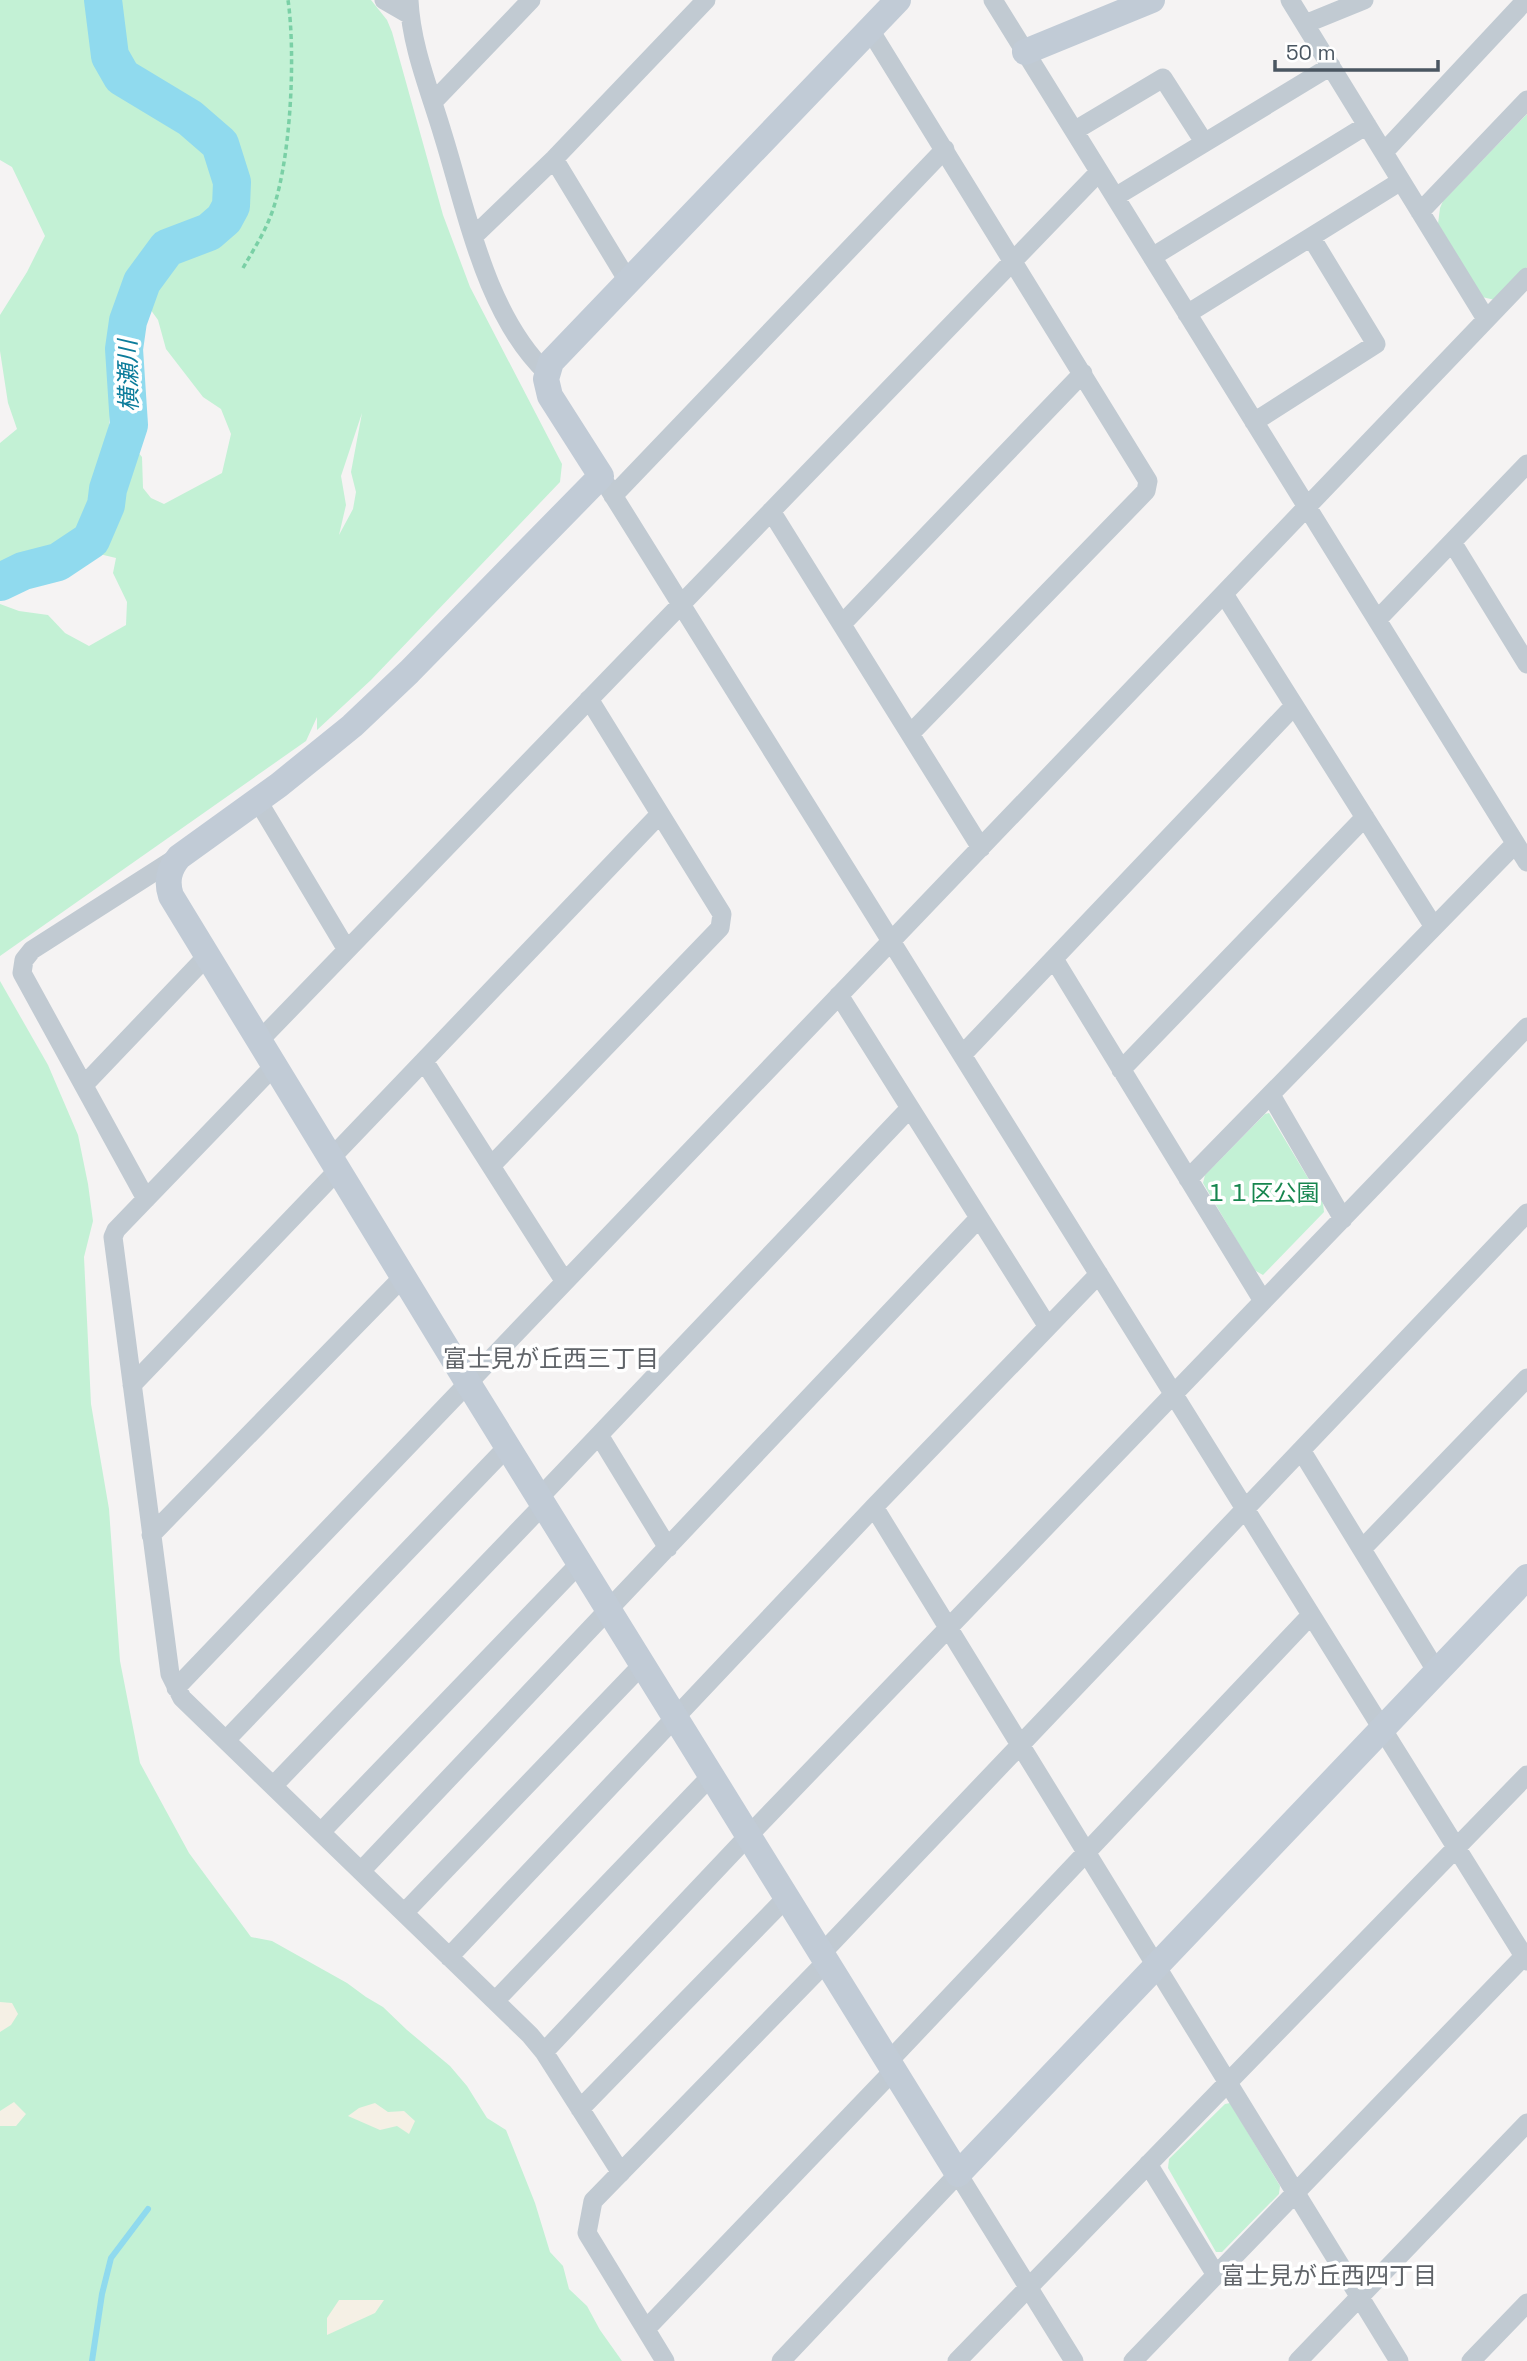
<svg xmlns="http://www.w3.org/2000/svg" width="1527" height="2361" viewBox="0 0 1527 2361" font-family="'Space Grotesk','Noto Sans JP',sans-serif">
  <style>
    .green { fill: #c3f1d5; fill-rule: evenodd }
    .sand { fill: #f5f0e5 }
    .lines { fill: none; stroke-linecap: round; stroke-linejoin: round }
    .stream { stroke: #90daee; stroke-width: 6 }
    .river { stroke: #90daee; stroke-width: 38 }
    .path { stroke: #7ad0a6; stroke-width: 3.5; stroke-dasharray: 5 3.5; stroke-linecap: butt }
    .street { stroke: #c1cad2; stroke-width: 19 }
    .secondary { stroke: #c1cbd6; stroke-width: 26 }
    .labels { text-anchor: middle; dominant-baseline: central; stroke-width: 7; stroke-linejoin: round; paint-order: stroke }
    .park-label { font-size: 23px; fill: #17864f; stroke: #fff }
    .water-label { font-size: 24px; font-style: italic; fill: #0c7c9b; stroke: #fff }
    .neighbourhood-label { font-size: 24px; fill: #5f6368; stroke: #fff }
  </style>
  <rect width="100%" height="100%" fill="#f5f3f3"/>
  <path class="green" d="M0 0H371L387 20 392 32 443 215 470 287 562 464 560 482 371 680 317 730V717L306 741 0 956V604L19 611 48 615 65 633 89 646 126 625 127 602 113 573 116 558 91 552 85 547 90 528C132 502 115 498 112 457 111 445 112 434 112 422L142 457 143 488 151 498 164 504 222 473 231 434 221 409 203 397 166 349 158 320 148 306C145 321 141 336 140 351 138 370 143 390 135 407L116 390 110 415 104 476 89 498 78 532 45 551 0 565V443L17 429 8 403 0 351V315L27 272 45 236 12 167 0 160ZM362 413 351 472 356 492 353 509 339 535 346 505 341 476Z
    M1527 114V267L1495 300 1482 297 1438 224 1440 208 1443 201Z
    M0 981 48 1065 78 1135 88 1184 93 1221 84 1257 91 1404 109 1509 120 1661 140 1763 189 1853 251 1937 272 1941 347 1983 366 1997 383 2007 407 2030 450 2066 467 2086 487 2118 506 2130 535 2203 550 2252 563 2266 569 2289 587 2306 600 2330 622 2361H0Z
    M1269 1113 1323 1203 1324 1212 1263 1275 1254 1270 1203 1183 1205 1175 1265 1114Z
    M1230 2103 1280 2186 1279 2194 1222 2252H1216L1168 2168 1169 2159 1225 2104Z"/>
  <path class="sand" d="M0 2002 12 2003 18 2014 11 2025 0 2032Z
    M14 2102 26 2114 16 2126H0V2111Z
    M375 2103 388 2112 404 2111 415 2121 409 2134 397 2126 380 2130 348 2116 359 2108Z
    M339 2300H384L375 2313 327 2335V2318Z"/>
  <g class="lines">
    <path class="stream" d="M92 2361 102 2294 111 2258 148 2209"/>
    <path class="river" d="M0 582 23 571 58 562 91 540 106 505 108 489 129 425 124 349 128 321 142 282 167 248 209 232 224 219 231 206 232 182 220 144 190 118 122 77 110 56 103 0"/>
    <path class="path" d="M243 268C252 252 262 237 269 220 291 169 296 55 288 0"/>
    <path class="street" d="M384 0 410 15
      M409 0C411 46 430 91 443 135 467 212 486 315 547 373
      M993 0 1527 862
      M1290 0 1486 319
      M1305 24 1364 0
      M870 30 1148 481 1146 491 910 734
      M433 102 531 0
      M1074 131 1163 78 1204 142
      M1384 152 1526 0
      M554 159 628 281
      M1115 197 1331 66
      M1420 212 1527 100
      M474 236 554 159 706 0
      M1152 257 1367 125
      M1187 314 1401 181
      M1254 422 1376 344 1311 237
      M601 476 1527 1961
      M613 496 945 149
      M771 511 981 848
      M1452 542 1527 664
      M1224 594 1434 927
      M1377 620 1527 464
      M842 624 1083 373
      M258 801 347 950
      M1054 959 1263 1301
      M839 995 1048 1327
      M259 1041 1099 172
      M962 1055 1294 706
      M424 1061 565 1282
      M274 1066 116 1230 113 1237 170 1674 182 1698 530 2035 544 2052 621 2173
      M1121 1070 1365 817
      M84 1085 207 956
      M1271 1095 1343 1219
      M331 1158 660 814
      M491 1166 720 928 722 914 589 699
      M1188 1179 1515 844
      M146 1199 22 973 24 960 32 950 179 856
      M132 1385 338 1170
      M599 1435 668 1548
      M1301 1450 1437 1672
      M540 1497 910 1108
      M874 1507 1399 2361
      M151 1535 403 1277
      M1362 1549 1527 1378
      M176 1688 1527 277
      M226 1740 508 1446
      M273 1786 544 1504
      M321 1832 580 1563
      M361 1871 979 1218
      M404 1913 643 1664
      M822 1953 1527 1213
      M449 1957 874 1507 1099 1274
      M495 2001 712 1775
      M544 2052 749 1835 1527 1027
      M889 2061 1311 1615
      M580 2109 787 1897
      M1148 2164 1216 2275
      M646 2329 894 2070
      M665 2361 587 2233 593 2201 827 1961
      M781 2361 958 2174 1074 2361
      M957 2361 1527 1775
      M1133 2361 1527 1953
      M1298 2361 1527 2123
      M1471 2361 1527 2303"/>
    <path class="secondary" d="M898 0 551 362 546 379 550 396 601 476 409 672 352 726 279 785 179 857C169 869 166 881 171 896L468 1383 958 2174 1527 1577
      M1025 52 1152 0"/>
  </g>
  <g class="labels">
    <g class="park-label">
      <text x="1262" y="1193">１１区公園</text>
    </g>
    <g class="water-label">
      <text transform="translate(128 376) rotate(-91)">横瀬川</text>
    </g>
    <g class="neighbourhood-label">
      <text x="551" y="1358">富士見が丘西三丁目</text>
      <text x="1329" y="2275">富士見が丘西四丁目</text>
    </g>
  </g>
  <path d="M1275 60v10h163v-10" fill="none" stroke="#4a5661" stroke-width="3.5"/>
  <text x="1286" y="60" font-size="21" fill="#4a5661" stroke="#ffffff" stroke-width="5" paint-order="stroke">50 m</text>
</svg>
